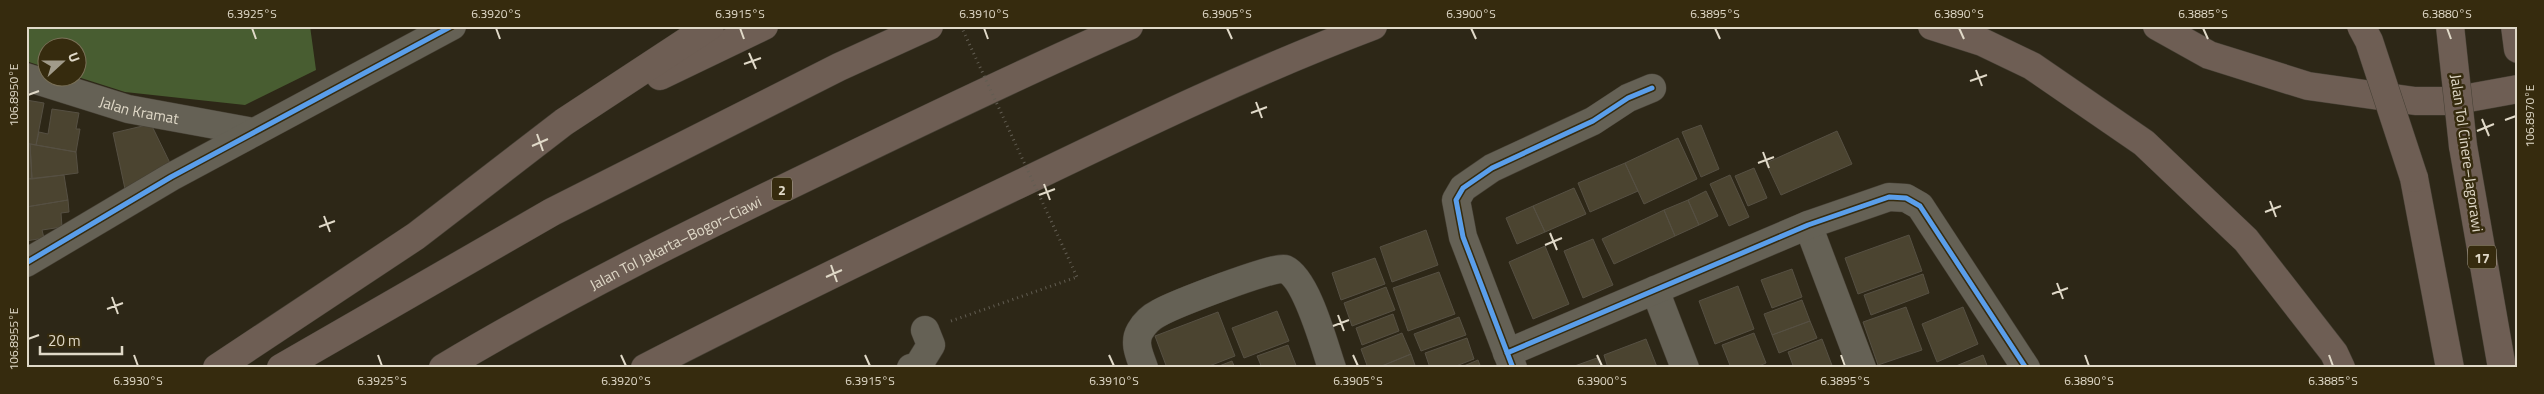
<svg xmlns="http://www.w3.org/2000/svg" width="2544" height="394" viewBox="0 0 2544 394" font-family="'Titillium Web',sans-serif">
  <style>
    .forest { fill: #485d31 }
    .building { fill: #4b4430; stroke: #565043 }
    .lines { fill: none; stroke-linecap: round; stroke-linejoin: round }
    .street-casing { stroke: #464035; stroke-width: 29 }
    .highway-casing { stroke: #464035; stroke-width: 29 }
    .path { stroke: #625d52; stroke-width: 3; stroke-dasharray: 1 4; stroke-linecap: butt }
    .street { stroke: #656155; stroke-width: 28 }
    .highway { stroke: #6e5e54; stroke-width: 28 }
    .highway-bridge-casing { stroke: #464035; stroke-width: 29; stroke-linecap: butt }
    .path-bridge { stroke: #625d52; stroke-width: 3; stroke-dasharray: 1 4; stroke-linecap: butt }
    .highway-bridge { stroke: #6e5e54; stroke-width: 28 }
    .cycleway-casing { stroke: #362b0e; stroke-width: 8 }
    .cycleway { stroke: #5a9eea; stroke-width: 5 }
    .ticks { fill: none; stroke: #e0d9c8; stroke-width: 2 }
    .labels { text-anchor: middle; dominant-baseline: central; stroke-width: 5; stroke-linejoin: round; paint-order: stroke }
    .shield { fill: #362b0e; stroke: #ada590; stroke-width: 1 }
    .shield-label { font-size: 14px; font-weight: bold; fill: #e0d9c8 }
    .street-label { font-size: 15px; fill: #e0d9c8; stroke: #362b0e }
    .neatline { fill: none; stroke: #e0d9c8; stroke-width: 2 }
    .ticks-label { font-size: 12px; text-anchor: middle; fill: #e0d9c8 }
  </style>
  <rect width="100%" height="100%" fill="#2d2717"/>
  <path class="forest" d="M26 26H310L316 70 245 105 125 92 78 77V48H48L47 68 26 61Z"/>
  <path class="building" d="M26 100 44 103 36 145 26 143Z
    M52 109 79 113 76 129H80L76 152 36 145 39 132 48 134Z
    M151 124 170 163 125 189 113 133Z
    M1701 125 1719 169 1701 177 1682 132Z
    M1837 131 1852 164 1781 195 1766 163Z
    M1678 138 1697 179 1644 204 1625 163Z
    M26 143 30 144 32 179H26Z
    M30 144 76 152 78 173 32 179Z
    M1625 163 1638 191 1590 212 1578 183Z
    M1754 168 1767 198 1748 206 1735 176Z
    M64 175 68 200 26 207V179Z
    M1730 175 1749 217 1729 226 1710 184Z
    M1574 188 1586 214 1545 232 1533 206Z
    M1706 191 1718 216 1699 225 1688 200Z
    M68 200 69 212 61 213 62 227 42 230 44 238 26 241V207Z
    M1688 200 1699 225 1675 236 1664 210Z
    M1533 206 1545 232 1517 244 1506 218Z
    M1664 210 1675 236 1614 264 1602 239Z
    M1426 230 1438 265 1392 282 1380 247Z
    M1909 235 1922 271 1858 294 1845 258Z
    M1593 239 1613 285 1583 298 1564 251Z
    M1545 246 1569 304 1533 319 1509 262Z
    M1375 258 1385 284 1341 300 1332 273Z
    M1792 269 1802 297 1772 308 1761 280Z
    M1439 272 1455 314 1408 331 1393 288Z
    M1923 274 1929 293 1871 315 1864 295Z
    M1738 286 1754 329 1715 344 1699 301Z
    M1386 287 1395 310 1352 326 1344 303Z
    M1802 300 1810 321 1772 335 1764 314Z
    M1906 307 1922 350 1878 365 1863 322Z
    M1963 307 1978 344 1937 362 1922 324Z
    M1277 311 1289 341 1244 358 1232 328Z
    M1218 312 1235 356 1204 368H1167L1155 336Z
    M1393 314 1399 331 1362 345 1356 328Z
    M1459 317 1466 335 1421 351 1414 334Z
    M1810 321 1817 338 1779 353 1772 335Z
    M1402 333 1411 354 1377 368H1368L1361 349Z
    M1754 333 1766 363 1754 368H1731L1722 345Z
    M1467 338 1474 359 1451 368H1430L1425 353Z
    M1646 339 1657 367 1608 368 1604 355Z
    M1822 339 1833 368H1794L1788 352Z
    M1288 345 1297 368H1262L1257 356Z
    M1411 354 1416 368H1377Z
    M1983 355 1988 368H1951Z
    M1597 358 1600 368H1569Z
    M1478 360 1481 368H1459Z
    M1232 361 1235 368H1214Z"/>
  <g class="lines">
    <g class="street-casing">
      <g id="street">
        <path id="s1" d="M26 77 128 109 254 132"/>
        <path d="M1808 225 1862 368"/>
        <path d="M26 263 171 177 452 26"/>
        <path d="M1655 290 1685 368"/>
        <path d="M1507 353 1808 225 1889 197 1906 198 1920 206 2026 368"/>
        <path d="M911 368 918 366 931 345 925 330"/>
        <path d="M1144 368C1140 356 1133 343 1140 331 1144 324 1151 317 1159 313 1173 305 1275 265 1285 269 1307 279 1324 345 1332 368"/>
        <path d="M1513 368 1463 237 1456 200 1463 188 1492 168 1593 121 1628 98 1652 88"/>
      </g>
    </g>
    <g class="highway-casing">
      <g id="highway">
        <path d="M1932 26 1982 42 2032 66 2144 143 2246 240 2334 353 2341 368"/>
        <path d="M2157 26 2209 55 2308 86 2415 101H2452L2518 89"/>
        <path d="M2515 26 2518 49"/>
        <path d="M660 76 764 26"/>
        <path d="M2463 146 2502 368"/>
        <path d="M2414 178 2450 368"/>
        <path d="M217 368 416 236 564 122 710 26"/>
        <path d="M281 368 552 212 839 67 929 26"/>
        <path id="s2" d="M443 368C568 293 701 228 832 165 931 117 1029 70 1129 26"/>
        <path d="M645 368C771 303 898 242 1026 181 1140 126 1254 71 1373 26"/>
      </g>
    </g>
    <path class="path" d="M951 321 1077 277"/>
    <use href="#street" class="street"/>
    <use href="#highway" class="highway"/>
    <g class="highway-bridge-casing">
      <path id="highway-bridge" d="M2361 26 2369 41 2414 178
        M2450 26 2463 146"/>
    </g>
    <path class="path-bridge" d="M961 26 1077 277"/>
    <use href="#highway-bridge" class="highway-bridge"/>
    <g class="cycleway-casing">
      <path id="cycleway" d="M26 263 171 177 452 26
        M1507 353 1808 225 1889 197 1906 198 1920 206 2026 368
        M1513 368 1463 237 1456 200 1463 188 1492 168 1593 121 1628 98 1652 88"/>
    </g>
    <use href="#cycleway" class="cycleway"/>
  </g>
  <path class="ticks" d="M252 28 256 39M496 28 500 39M740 28 744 39M984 28 988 39M1227 28 1232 39M1471 28 1476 39M1715 28 1720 39M1959 28 1964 39M2203 28 2208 39M2447 28 2451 39M749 53 756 69M744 64 761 58M1976 70 1982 86M1970 81 1987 75M28 95 39 91M1256 102 1262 118M1251 113 1267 107M2482 119 2489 136M2505 120 2516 116M2477 131 2494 124M537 134 543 151M532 146 548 139M1763 152 1769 168M1758 163 1774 157M1044 184 1050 200M1039 195 1055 189M2270 201 2276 217M2265 212 2281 206M324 216 330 232M319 227 335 221M1550 233 1557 250M1545 245 1562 238M831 265 837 282M826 277 842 270M2057 283 2063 299M2052 294 2068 288M112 297 118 314M107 309 123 303M1338 315 1344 331M1333 326 1349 320M28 339 39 335M134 355 138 366M378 355 382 366M621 355 626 366M865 355 870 366M1109 355 1114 366M1353 355 1358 366M1597 355 1602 366M1841 355 1845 366M2085 355 2089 366M2329 355 2333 366"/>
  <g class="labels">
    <g class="shield">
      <rect x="772" y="177.5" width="20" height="23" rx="4"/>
      <rect x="2468" y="245.5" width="28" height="23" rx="4"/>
    </g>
    <g class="shield-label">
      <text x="782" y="189">2</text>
      <text x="2482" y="257">17</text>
    </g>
    <g class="street-label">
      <text stroke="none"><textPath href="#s1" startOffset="118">Jalan Kramat</textPath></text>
      <text transform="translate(2467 153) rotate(82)">Jalan Tol Cinere–Jagorawi</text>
      <text stroke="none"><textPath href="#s2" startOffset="264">Jalan Tol Jakarta–Bogor–Ciawi</textPath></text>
    </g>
  </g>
  <rect width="2544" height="394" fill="none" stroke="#362b0e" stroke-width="55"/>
  <g transform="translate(62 62) rotate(69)"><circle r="24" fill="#362b0e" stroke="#7a7158"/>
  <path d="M0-4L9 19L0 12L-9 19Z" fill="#a19b8a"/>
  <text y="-8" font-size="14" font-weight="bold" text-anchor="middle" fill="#e0d9c8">U</text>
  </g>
  <path d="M40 346v8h82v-8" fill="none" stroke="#e0d9c8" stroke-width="2.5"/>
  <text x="48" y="346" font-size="15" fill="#e0d9c8" stroke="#362b0e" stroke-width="4" paint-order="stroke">20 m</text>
  <rect x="28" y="28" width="2488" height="338" class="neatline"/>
  <g class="ticks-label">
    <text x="252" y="18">6.3925°S</text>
    <text x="496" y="18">6.3920°S</text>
    <text x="740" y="18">6.3915°S</text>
    <text x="984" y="18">6.3910°S</text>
    <text x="1227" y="18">6.3905°S</text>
    <text x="1471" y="18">6.3900°S</text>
    <text x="1715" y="18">6.3895°S</text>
    <text x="1959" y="18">6.3890°S</text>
    <text x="2203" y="18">6.3885°S</text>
    <text x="2447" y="18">6.3880°S</text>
    <text transform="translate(14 95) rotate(-90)" y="4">106.8950°E</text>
    <text transform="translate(2530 116) rotate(-90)" y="4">106.8970°E</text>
    <text transform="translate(14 339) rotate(-90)" y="4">106.8955°E</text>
    <text x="138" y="385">6.3930°S</text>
    <text x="382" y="385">6.3925°S</text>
    <text x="626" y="385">6.3920°S</text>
    <text x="870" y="385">6.3915°S</text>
    <text x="1114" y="385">6.3910°S</text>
    <text x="1358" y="385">6.3905°S</text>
    <text x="1602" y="385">6.3900°S</text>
    <text x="1845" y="385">6.3895°S</text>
    <text x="2089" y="385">6.3890°S</text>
    <text x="2333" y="385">6.3885°S</text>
  </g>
</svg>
